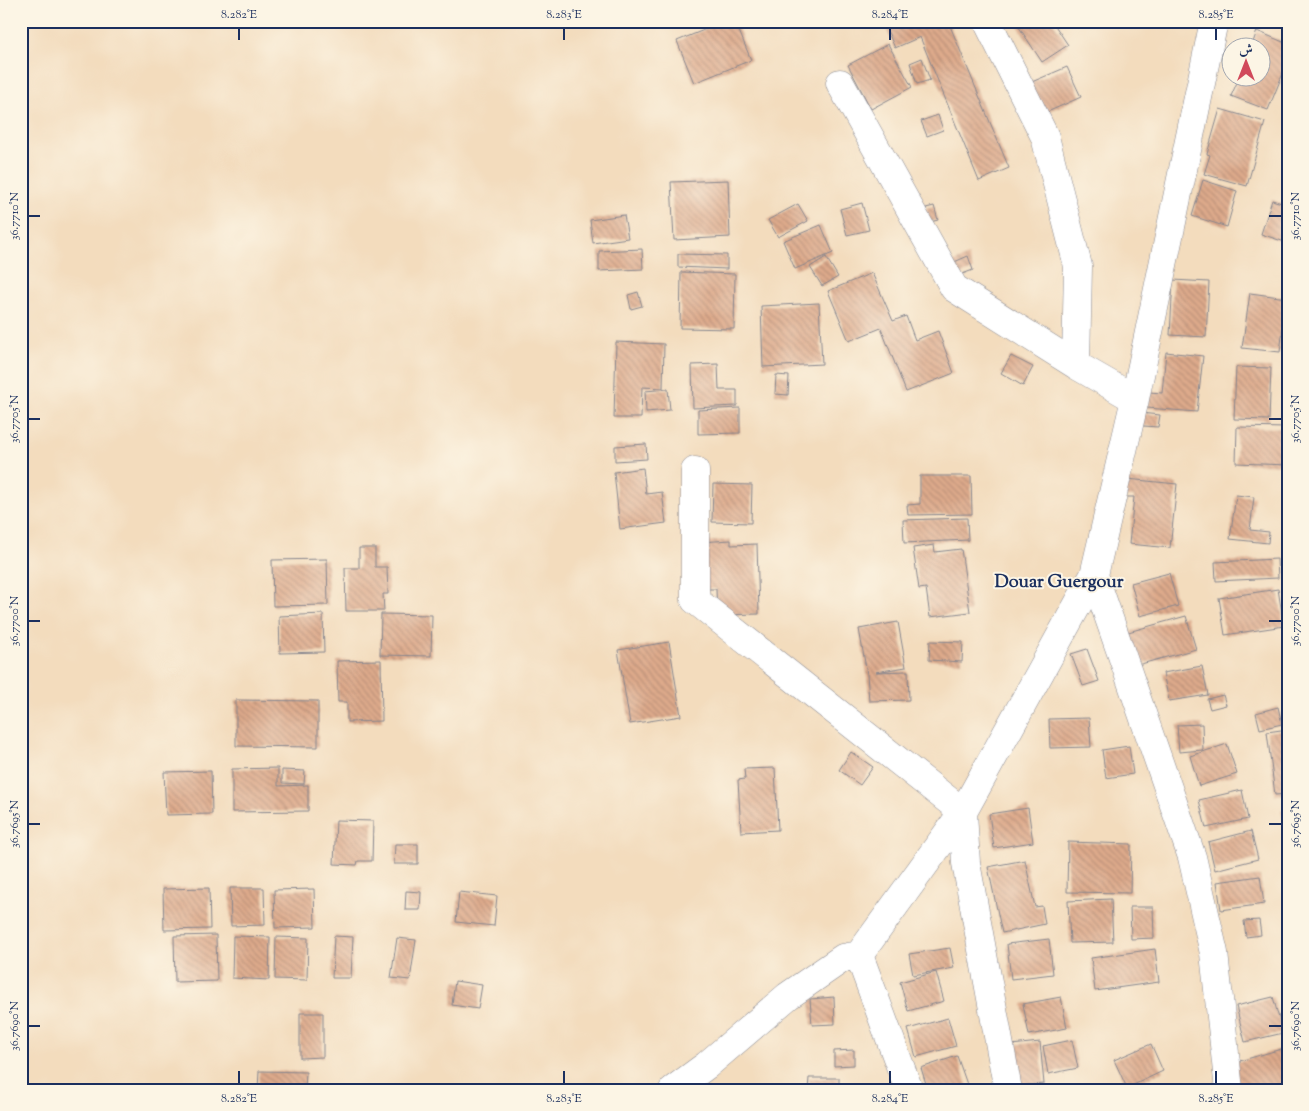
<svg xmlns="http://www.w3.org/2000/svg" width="1309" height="1111" viewBox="0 0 1309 1111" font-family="'Sorts Mill Goudy',Amiri,serif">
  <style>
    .building { fill: url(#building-back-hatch) }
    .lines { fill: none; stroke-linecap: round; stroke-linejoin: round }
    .minor-casing { stroke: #87868e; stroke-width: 29 }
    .minor { stroke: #fff; stroke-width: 28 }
    .ticks { fill: none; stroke: #1b2f5e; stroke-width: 2 }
    .labels { text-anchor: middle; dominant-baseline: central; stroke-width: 4; stroke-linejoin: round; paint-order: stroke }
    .quarter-label { font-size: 18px; font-weight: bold; fill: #1b2f5e; stroke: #fcf5e5 }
    .neatline { fill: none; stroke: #1b2f5e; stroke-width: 2 }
    .ticks-label { font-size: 12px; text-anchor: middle; fill: #1b2f5e }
  </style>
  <defs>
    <pattern id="building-back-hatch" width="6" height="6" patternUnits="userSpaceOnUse" patternTransform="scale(1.25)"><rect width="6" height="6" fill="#deaa8b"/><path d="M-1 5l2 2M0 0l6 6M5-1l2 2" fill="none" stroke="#b38b75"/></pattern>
  </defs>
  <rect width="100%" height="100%" fill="#fcf5e5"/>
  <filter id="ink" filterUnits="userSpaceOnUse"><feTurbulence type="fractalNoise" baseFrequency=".02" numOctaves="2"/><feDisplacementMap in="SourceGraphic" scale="10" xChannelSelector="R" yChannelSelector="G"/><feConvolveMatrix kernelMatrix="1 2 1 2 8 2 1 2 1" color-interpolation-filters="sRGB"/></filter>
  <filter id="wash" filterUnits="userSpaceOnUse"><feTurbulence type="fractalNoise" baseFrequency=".0096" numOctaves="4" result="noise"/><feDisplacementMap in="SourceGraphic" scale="20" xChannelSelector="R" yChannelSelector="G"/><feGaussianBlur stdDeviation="1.12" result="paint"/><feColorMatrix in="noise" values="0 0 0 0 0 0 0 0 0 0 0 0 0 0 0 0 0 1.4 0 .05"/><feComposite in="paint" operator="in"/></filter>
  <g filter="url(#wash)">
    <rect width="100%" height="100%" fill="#f3dcbd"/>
    <g id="blocks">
      <path class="building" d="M726 21H735L751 60 694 83 677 41Z
        M902 21H948L1009 168 979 181 920 37 895 48 886 28Z
        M1015 21H1052L1068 45 1042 62Z
        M1257 31 1288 44V61L1268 110 1231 96 1239 78H1262V48H1251Z
        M888 44 912 87 871 109 848 65Z
        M922 58 930 80 917 84 910 63Z
        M1067 67 1081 97 1034 118 1020 87Z
        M1220 109 1265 122 1247 186 1204 174 1210 155 1207 154Z
        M938 115 943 130 927 136 921 121Z
        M728 180 730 237 674 240 671 182Z
        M1203 180 1237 191 1227 227 1192 216Z
        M1272 200 1288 205V243L1261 234Z
        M862 203 869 230 847 235 840 209Z
        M798 204 808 221 778 237 768 220Z
        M934 206 938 220 930 222 926 208Z
        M624 215 628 238 593 243 590 220Z
        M821 225 833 253 795 269 783 241Z
        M642 249 643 269 599 271V251Z
        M678 254 727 255V269L678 267Z
        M968 256 973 270 957 276 952 263Z
        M826 257 838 277 822 286 810 267Z
        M681 272 735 274 734 329 680 328Z
        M872 273 893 321 906 316 915 340 938 331 954 373 906 392 881 328 849 341 828 291Z
        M1173 280 1209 282 1206 337 1170 335Z
        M638 292 642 306 631 309 628 295Z
        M1250 293 1287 298 1280 352 1242 348Z
        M819 303 822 364 763 367 761 306Z
        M616 342 664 344 663 388 642 387 641 418H614Z
        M1166 352 1203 356 1197 412 1147 408 1149 392 1162 393Z
        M1011 356 1033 367 1023 386 1001 373Z
        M718 364 719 390H737V406L693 408 692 365Z
        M1236 367 1271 368 1269 420 1234 419Z
        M776 375 789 376 788 395 775 394Z
        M668 389 670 410 646 412 645 391Z
        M740 408V433L698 434V410Z
        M1130 412 1160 415 1158 427 1129 425Z
        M1237 427 1288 428V465L1236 463Z
        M646 444 647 459 615 461V446Z
        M643 468 646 494 662 492 666 523 620 529 614 472Z
        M920 476H971L972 514 908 515 907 505 920 504Z
        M1127 479 1177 484 1170 548 1129 544 1134 497H1125Z
        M713 484 752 485 751 523 712 522Z
        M1236 495 1254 497 1250 530 1269 532 1268 543 1230 539Z
        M967 518 968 540 904 543 903 520Z
        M731 540V545L757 544 759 614 717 615 716 589H701L700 542Z
        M934 545 935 552 961 549 970 612 930 617 926 588 919 589 913 548Z
        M359 548H375V567H387L388 594H383L384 611H346L345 568H359Z
        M327 559 328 605 273 606 272 560Z
        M1277 559 1278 578 1216 581 1215 562Z
        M1169 573 1178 606 1140 616 1131 583Z
        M1278 589 1284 626 1225 635 1219 598Z
        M323 614 324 652 280 653 279 616Z
        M381 614 432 615 431 656 380 655Z
        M1186 616 1196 649 1130 667 1121 634Z
        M898 622 906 667 876 672 908 671 909 700 869 701 867 674 859 629Z
        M930 641 963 642 962 662 929 660Z
        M669 642 681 716 630 724 618 650Z
        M1087 649 1099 681 1083 686 1071 654Z
        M381 660 382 721 347 722V702H338L337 661Z
        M1202 666 1208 695 1169 701 1163 673Z
        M1223 695 1226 705 1210 709 1207 699Z
        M236 700 318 701V747L236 746Z
        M1278 707 1282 724 1260 729 1256 713Z
        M1089 718 1091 747 1050 748 1049 719Z
        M1202 724 1203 750 1179 752 1177 725Z
        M1288 729V794L1275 795 1267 732Z
        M1227 744 1237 774 1199 786 1190 756Z
        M1129 746 1133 774 1106 778 1102 750Z
        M851 752 873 767 860 785 839 770Z
        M278 768V786L308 785V811L232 812V769Z
        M775 768 778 830 741 832 738 780 745 779 744 769Z
        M282 770 305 771 304 784 282 783Z
        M211 771 212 814 166 815 164 772Z
        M1242 790 1248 819 1206 828 1199 800Z
        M1028 808 1033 842 994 848 989 814Z
        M1288 809V835H1287L1281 811Z
        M336 820 373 821 372 861H358L357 865 334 864Z
        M1251 831 1258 859 1215 870 1208 842Z
        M1068 842 1131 844 1130 893 1067 892Z
        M395 844H418V864H394Z
        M1025 860 1035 907 1042 906 1045 924 1002 933 988 867Z
        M1260 876 1264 904 1221 910 1217 882Z
        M209 888 210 929 164 930 163 889Z
        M230 888H264L265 925 231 926Z
        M314 889 315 927 275 928 274 890Z
        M406 891 421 892 420 910H405Z
        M459 892 497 896 494 926 456 922Z
        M1111 899 1113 942 1070 943 1068 901Z
        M1130 907H1153L1154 938 1131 939Z
        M1259 920 1261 935 1246 937 1244 921Z
        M216 935 217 981 175 982 174 936Z
        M233 936 270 937 269 980 232 978Z
        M334 936 353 937 351 978H332Z
        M276 937 308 938 307 980 275 979Z
        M397 938 416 940 410 980 391 978Z
        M1049 939 1053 974 1011 979 1007 944Z
        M950 948 954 968 913 975 909 954Z
        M1155 949 1159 982 1095 991 1091 958Z
        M936 972 944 1001 908 1011 900 982Z
        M455 981 482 985 478 1009 452 1005Z
        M834 997 835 1024 812 1025 810 999Z
        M1061 997 1067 1028 1029 1035 1023 1004Z
        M1273 997 1283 1033 1245 1042 1236 1006Z
        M300 1013H323V1057L300 1058Z
        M948 1018 956 1046 916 1057 908 1029Z
        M1072 1040 1078 1068 1048 1074 1043 1046Z
        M1040 1042 1044 1084 1015 1086 1011 1045Z
        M1151 1044 1163 1071 1127 1088 1114 1060Z
        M1288 1047V1065L1284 1066 1288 1081V1090H1241L1233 1063Z
        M854 1050V1065L834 1066V1051Z
        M957 1056 969 1090H928L921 1068Z
        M259 1071 306 1072 305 1090H258Z
        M809 1078H839V1090H808Z"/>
    </g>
  </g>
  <g filter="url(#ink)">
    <use href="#blocks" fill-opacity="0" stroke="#87868e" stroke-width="1"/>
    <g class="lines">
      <g class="minor-casing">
        <path id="minor" d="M987 21 1045 137 1078 266 1076 365
          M840 83 954 288 1076 365 1135 399
          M695 471V600L963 812 966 863 1008 1090
          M1094 575 1192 857 1214 953 1229 1090
          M673 1090 707 1065 788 996 843 958 859 955
          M909 1090 859 955 963 812 1094 575 1135 399 1214 21"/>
      </g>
      <use href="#minor" class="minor"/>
    </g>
  </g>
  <path class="ticks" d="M239 28V40M564 28V40M890 28V40M1216 28V40M28 216H40M1269 216H1282M28 419H40M1269 419H1282M28 621H40M1269 621H1282M28 824H40M1269 824H1282M28 1026H40M1269 1026H1282M239 1071V1084M564 1071V1084M890 1071V1084M1216 1071V1084"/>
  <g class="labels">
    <g class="quarter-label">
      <text x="1059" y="583">Douar Guergour</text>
    </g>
  </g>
  <rect width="1309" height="1111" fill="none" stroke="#fcf5e5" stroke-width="55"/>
  <g transform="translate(1246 62)"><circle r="24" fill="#fcf5e5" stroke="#a2a6af"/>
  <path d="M0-4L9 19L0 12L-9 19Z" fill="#d1495b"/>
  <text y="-8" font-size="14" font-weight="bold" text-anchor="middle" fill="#1b2f5e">ش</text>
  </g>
  <rect x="28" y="28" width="1254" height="1056" class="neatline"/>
  <g class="ticks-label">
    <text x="239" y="18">8.282°E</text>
    <text x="564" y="18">8.283°E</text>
    <text x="890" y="18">8.284°E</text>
    <text x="1216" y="18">8.285°E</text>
    <text transform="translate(14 216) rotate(-90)" y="4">36.7710°N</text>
    <text transform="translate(1295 216) rotate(-90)" y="4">36.7710°N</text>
    <text transform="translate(14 419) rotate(-90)" y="4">36.7705°N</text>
    <text transform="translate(1295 419) rotate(-90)" y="4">36.7705°N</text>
    <text transform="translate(14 621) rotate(-90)" y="4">36.7700°N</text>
    <text transform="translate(1295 621) rotate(-90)" y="4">36.7700°N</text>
    <text transform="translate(14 824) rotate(-90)" y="4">36.7695°N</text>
    <text transform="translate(1295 824) rotate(-90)" y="4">36.7695°N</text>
    <text transform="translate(14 1026) rotate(-90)" y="4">36.7690°N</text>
    <text transform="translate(1295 1026) rotate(-90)" y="4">36.7690°N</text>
    <text x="239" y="1102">8.282°E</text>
    <text x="564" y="1102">8.283°E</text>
    <text x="890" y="1102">8.284°E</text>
    <text x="1216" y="1102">8.285°E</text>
  </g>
</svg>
